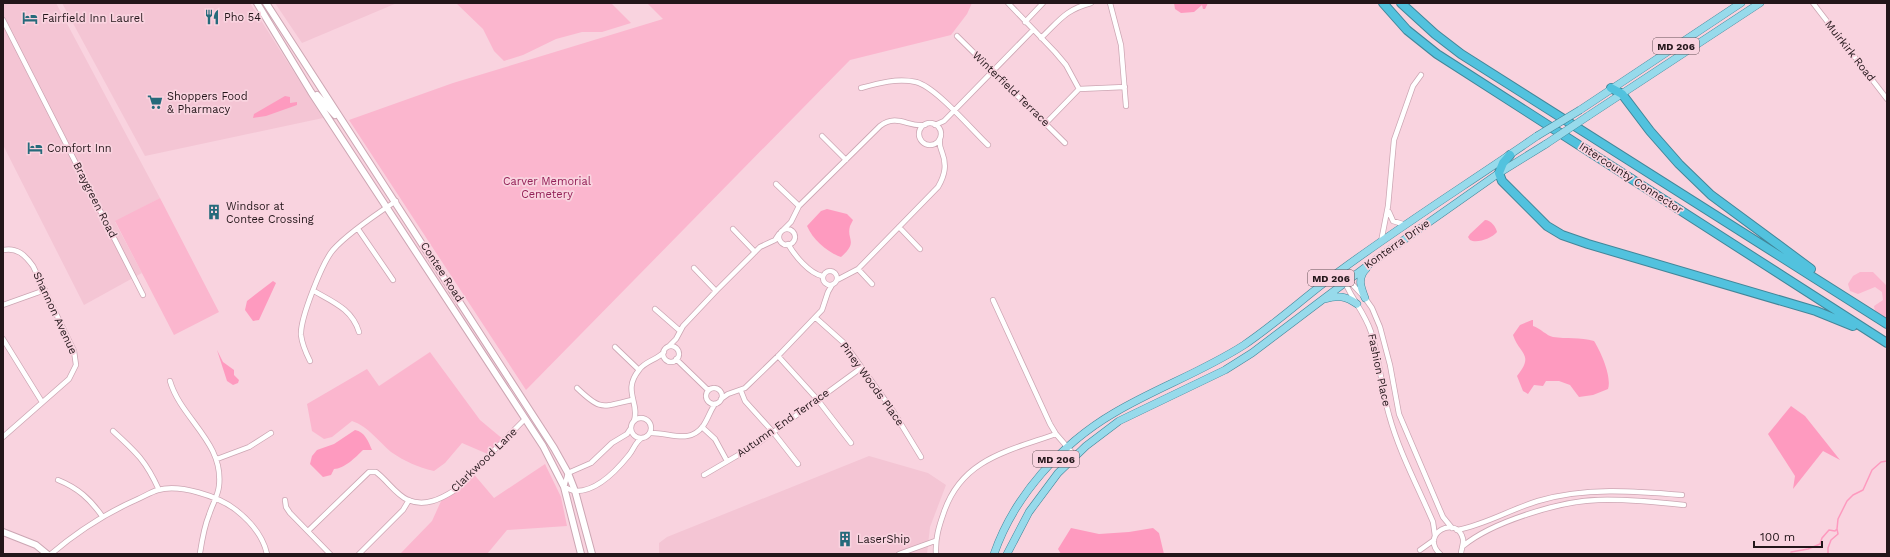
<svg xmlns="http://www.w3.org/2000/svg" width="1890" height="557" viewBox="0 0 1890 557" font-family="'Work Sans',sans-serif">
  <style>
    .built { fill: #f4c5d4 }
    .green { fill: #fbb6ce }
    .water { fill: #fe9abf }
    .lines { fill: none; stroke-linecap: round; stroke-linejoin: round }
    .stream { stroke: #fe9abf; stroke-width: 1.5 }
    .street-casing { stroke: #cca6b3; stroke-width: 6 }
    .secondary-casing { stroke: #cca6b3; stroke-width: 8 }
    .primary-casing { stroke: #428699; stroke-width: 8 }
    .highway-casing { stroke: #428699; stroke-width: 10 }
    .street { stroke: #fff; stroke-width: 4.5 }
    .secondary { stroke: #fff; stroke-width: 6 }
    .primary { stroke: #97daeb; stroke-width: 7 }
    .highway { stroke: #52c2de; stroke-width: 8 }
    .primary-bridge-casing { stroke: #428699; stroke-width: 8; stroke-linecap: butt }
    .primary-bridge { stroke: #97daeb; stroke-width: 7 }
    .labels { text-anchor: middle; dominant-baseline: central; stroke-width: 3.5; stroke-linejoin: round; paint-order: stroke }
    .shield { fill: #f9d3df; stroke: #634f55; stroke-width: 1 }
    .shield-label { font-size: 10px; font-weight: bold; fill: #23161a }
    .poi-label { font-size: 11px; fill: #23161a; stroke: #f9d3df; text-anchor: start }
    .street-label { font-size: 11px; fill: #23161a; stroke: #f9d3df }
    .park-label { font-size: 11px; fill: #932157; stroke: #f9d3df }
  </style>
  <rect width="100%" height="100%" fill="#f9d3df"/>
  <path class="built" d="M3 3H56L160 198 115 222 142 273 84 305 3 145Z
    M62 3H250L323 118 145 156Z
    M275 3H397L302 43Z
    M869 456 928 473 946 485 930 527 927 554H659V543L667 537Z"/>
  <path class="green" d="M456 3H611L631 23 602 32H582L556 39 523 55 504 61 494 51 483 29Z
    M647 3H972L967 14 951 35 850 60 526 390 349 120 453 83 663 19Z
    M160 198 219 312 174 335 115 221Z
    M1860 272H1873L1887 286V318L1875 312 1874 306 1883 300 1882 292 1875 287 1858 294 1850 291 1848 284 1853 276Z
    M430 352 480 420 504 440 490 455 462 443 445 463 434 471C417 467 406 462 391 452 378 441 369 427 352 421L332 437 324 439 312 431 307 404 367 369 379 386Z
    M545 464 561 497 567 526 507 530 487 554H400L432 521 442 499 472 472 494 498Z"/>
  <path class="water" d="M1174 3H1208L1205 9H1203L1202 5 1194 12 1181 13 1175 9Z
    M285 96 290 97V103L297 102V105L266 116 253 118 254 114Z
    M827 209 847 214 853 220C852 222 851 224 850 226 846 240 859 241 841 257 827 252 813 240 807 226L821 211Z
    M1485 220C1491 220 1496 227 1497 232 1492 238 1477 244 1470 240L1468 237 1470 234Z
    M273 281 276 283 259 320 253 321 245 310 247 301Z
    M1532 320H1533V326C1540 328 1547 336 1553 337 1566 339 1580 337 1594 341 1601 352 1612 377 1608 389L1593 395 1579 397 1570 385 1559 381H1546L1543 386 1534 385 1528 394 1523 391 1517 376C1535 354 1519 354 1513 335L1520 325Z
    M217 350 223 362 234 370V375L239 380 238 383 233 385 227 381Z
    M1791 406 1805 416 1840 460 1823 451 1793 489 1795 476 1768 434Z
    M355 430C365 432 368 441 372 450H363C356 457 344 469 334 469L331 475 323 477 310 464 312 456 317 450 334 444Z
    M1071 528 1099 534 1129 532 1153 528 1159 533 1164 554H1061L1058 549Z"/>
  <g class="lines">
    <path class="stream" d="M1791 552 1808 549 1820 544 1822 538 1829 530 1835 531 1837 529
      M1828 554V548L1831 540 1838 534 1837 529 1838 519 1847 501 1853 495 1863 490 1872 470 1881 462 1887 461"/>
    <g class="street-casing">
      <path id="street" d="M1008 3 1055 52 1066 65 1079 89
        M1110 3 1121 45 1126 106
        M1813 3 1887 99
        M3 20 143 295
        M1025 22 1043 3
        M957 36 1065 143
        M1041 38C1060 20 1065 10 1091 3
        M861 88C879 83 897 78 916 82 936 87 972 130 988 145
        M1046 123 1079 89 1125 87
        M919 134a11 11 0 1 1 22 0a11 11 0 1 1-22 0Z
        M935 125 944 121 1033 30
        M822 136 846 160
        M776 184 799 206
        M1389 212 1393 221 1406 225
        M899 227 920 249
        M358 229 393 280
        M733 229 755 252
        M779 237a8 8 0 1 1 16 0a8 8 0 1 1-16 0Z
        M783 230 791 222 799 206 880 126C898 113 908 128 925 125
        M1381 242 1388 206 1394 140 1413 86 1421 75
        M788 244C795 256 809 273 822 276
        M3 250C17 247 25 255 33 266L74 351 76 365 69 379 3 437
        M694 268 716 291
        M858 269 872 284
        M823 278a7 7 0 1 1 14 0a7 7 0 1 1-14 0Z
        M1340 271 1365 298 1372 308 1380 327 1390 365 1399 414 1443 517 1452 528
        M1341 272C1347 294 1364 310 1371 332 1380 359 1381 388 1389 415 1399 452 1418 487 1433 522L1435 536
        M837 280 858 269 938 187C945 175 947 165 942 152 940 147 939 145 940 140
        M314 291C333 302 352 309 359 332
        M993 300 1050 424 1056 434 1075 456
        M3 305 45 290
        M655 309 679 330
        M816 318 844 343 893 411 921 457
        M3 339 42 402
        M669 346 676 339 683 326 716 291 760 247 775 240 779 234
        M663 354a8 8 0 1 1 16 0a8 8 0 1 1-16 0Z
        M615 347 639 370
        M778 356 817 399 851 443
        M676 359 708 390
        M310 361C306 353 302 344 301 335 300 319 322 263 333 250 346 235 378 213 396 201
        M170 381C181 419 224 442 219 486 218 496 212 505 209 515 204 527 202 540 200 553
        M577 388C601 411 601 407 632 400
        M706 396a8 8 0 1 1 16 0a8 8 0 1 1-16 0Z
        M741 391 745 401 773 432 798 464
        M721 399 728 394 745 388 778 356 822 310 828 292 832 285
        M631 428a10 10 0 1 1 20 0a10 10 0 1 1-20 0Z
        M634 421C640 402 622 391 639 370 645 361 657 360 664 352
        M702 427 715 439 727 461
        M631 428 627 434 612 443 591 463 568 473 564 487C567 488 572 491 575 491 596 492 617 470 629 455 634 449 635 442 642 438
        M113 431C136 452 146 461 159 490
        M650 433C669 432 689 445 703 426 708 419 710 411 715 404
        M217 459 249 447 271 433
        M704 475 757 444 861 368
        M58 480C78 488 90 499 102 516
        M285 500 286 507 290 513 330 554
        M1457 530C1485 525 1511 509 1538 501 1585 487 1634 491 1682 495
        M308 531 369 472H376C387 480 396 495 408 500 425 507 441 499 455 490L525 419
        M1463 546C1492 522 1560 501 1598 500 1627 499 1656 502 1684 505
        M1420 550 1434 540
        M51 554C78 531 106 513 138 499 145 496 151 492 158 490 180 484 218 496 236 510 250 521 263 536 267 554
        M359 554 403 510 409 500
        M899 554 935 541
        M936 554C935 539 939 526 944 512 962 459 1008 451 1056 434
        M1440 554C1419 534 1457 514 1463 539 1464 544 1461 549 1461 554"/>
    </g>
    <g class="secondary-casing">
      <path id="secondary" d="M257 3 311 92 543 446 564 487 581 554
        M266 3 554 448 568 473 575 491 592 554
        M317 95 335 115
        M3 532 36 545 47 554"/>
    </g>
    <g class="primary-casing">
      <path id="primary" d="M1580 110 1741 3
        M1588 116 1760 3
        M1365 298C1361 288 1357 278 1366 269
        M1325 299C1338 295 1346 296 1357 304
        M994 554C1014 496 1061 444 1114 413 1156 388 1202 372 1244 345 1278 322 1308 294 1341 270 1405 223 1472 181 1537 136
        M1007 554 1029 512 1058 473 1086 446 1119 421 1225 370 1252 353 1371 263 1499 173 1546 144"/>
    </g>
    <g class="highway-casing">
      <path id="highway" d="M1383 3 1407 30 1437 54 1887 343
        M1401 3 1435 34 1461 54 1887 324
        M1611 88 1622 94 1650 131 1679 164 1711 195 1811 269
        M1510 155 1503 163 1499 173 1502 181 1547 226 1562 235 1588 244 1816 311 1853 326"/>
    </g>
    <use href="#street" class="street"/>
    <use href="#secondary" class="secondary"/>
    <use href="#primary" class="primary"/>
    <use href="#highway" class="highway"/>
    <g class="primary-bridge-casing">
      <path id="primary-bridge" d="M1537 136 1580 110
        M1546 144 1588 116"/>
    </g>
    <use href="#primary-bridge" class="primary-bridge"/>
  </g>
  <defs>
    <g id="restaurant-bare" transform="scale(1.2)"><path d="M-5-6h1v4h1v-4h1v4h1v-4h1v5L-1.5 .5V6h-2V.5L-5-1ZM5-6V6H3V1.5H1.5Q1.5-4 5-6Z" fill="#266a7b" stroke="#f9d3df" stroke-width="2.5" paint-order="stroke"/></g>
    <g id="hotel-bare" transform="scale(1.2)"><path d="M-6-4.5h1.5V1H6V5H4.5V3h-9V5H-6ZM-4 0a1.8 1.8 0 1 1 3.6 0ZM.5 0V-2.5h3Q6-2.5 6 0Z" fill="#266a7b" stroke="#f9d3df" stroke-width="2.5" paint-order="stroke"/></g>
    <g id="supermarket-bare" transform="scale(1.2)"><path d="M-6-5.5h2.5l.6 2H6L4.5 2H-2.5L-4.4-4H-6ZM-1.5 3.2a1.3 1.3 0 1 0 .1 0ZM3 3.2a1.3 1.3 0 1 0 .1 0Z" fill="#266a7b" stroke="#f9d3df" stroke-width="2.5" paint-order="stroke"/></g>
    <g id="building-bare" transform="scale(1.2)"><path d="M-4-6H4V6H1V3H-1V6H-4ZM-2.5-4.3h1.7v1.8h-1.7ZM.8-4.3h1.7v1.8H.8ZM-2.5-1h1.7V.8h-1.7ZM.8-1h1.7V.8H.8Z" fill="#266a7b" stroke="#f9d3df" stroke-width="2.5" paint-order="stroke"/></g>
  </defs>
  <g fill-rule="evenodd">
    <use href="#restaurant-bare" x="212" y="17"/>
    <use href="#hotel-bare" x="30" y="18"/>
    <use href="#supermarket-bare" x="155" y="102"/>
    <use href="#hotel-bare" x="35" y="148"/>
    <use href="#building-bare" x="214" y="212"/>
    <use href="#building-bare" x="845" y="539"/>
  </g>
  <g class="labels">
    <g class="shield">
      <rect x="1653" y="38" width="46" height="16" rx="3"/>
      <rect x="1308" y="270" width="46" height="16" rx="3"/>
      <rect x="1033" y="451" width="46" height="16" rx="3"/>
    </g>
    <g class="shield-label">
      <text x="1676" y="46">MD 206</text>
      <text x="1331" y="278">MD 206</text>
      <text x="1056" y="459">MD 206</text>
    </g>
    <g class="poi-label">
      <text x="224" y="17">Pho 54</text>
      <text x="42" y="18">Fairfield Inn Laurel</text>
      <text x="167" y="96">Shoppers Food<tspan x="167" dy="13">&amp; Pharmacy</tspan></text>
      <text x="47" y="148">Comfort Inn</text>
      <text x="226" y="206">Windsor at<tspan x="226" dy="13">Contee Crossing</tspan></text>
      <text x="857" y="539">LaserShip</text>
    </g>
    <g class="street-label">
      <text transform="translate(1850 51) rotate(52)">Muirkirk Road</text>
      <text transform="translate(1011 89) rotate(44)">Winterfield Terrace</text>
      <text transform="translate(1631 178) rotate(33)">Intercounty Connector</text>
      <text transform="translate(95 200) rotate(63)">Braygreen Road</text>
      <text transform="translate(1397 244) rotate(-35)">Konterra Drive</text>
      <text transform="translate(442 272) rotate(57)">Contee Road</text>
      <text transform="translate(55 313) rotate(65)">Shannon Avenue</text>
      <text transform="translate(1379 370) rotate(78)">Fashion Place</text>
      <text transform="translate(872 384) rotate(54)">Piney Woods Place</text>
      <text transform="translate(783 423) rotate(-35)">Autumn End Terrace</text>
      <text transform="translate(484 460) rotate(-44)">Clarkwood Lane</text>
    </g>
    <g class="park-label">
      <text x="547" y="181">Carver Memorial<tspan x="547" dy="13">Cemetery</tspan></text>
    </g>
  </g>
  <rect width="1890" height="557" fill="none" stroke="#23161a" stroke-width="8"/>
  <path d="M1754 541v6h68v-6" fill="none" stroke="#23161a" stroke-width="2"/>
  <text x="1760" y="541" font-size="12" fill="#23161a" stroke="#f9d3df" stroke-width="3" paint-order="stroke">100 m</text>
</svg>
